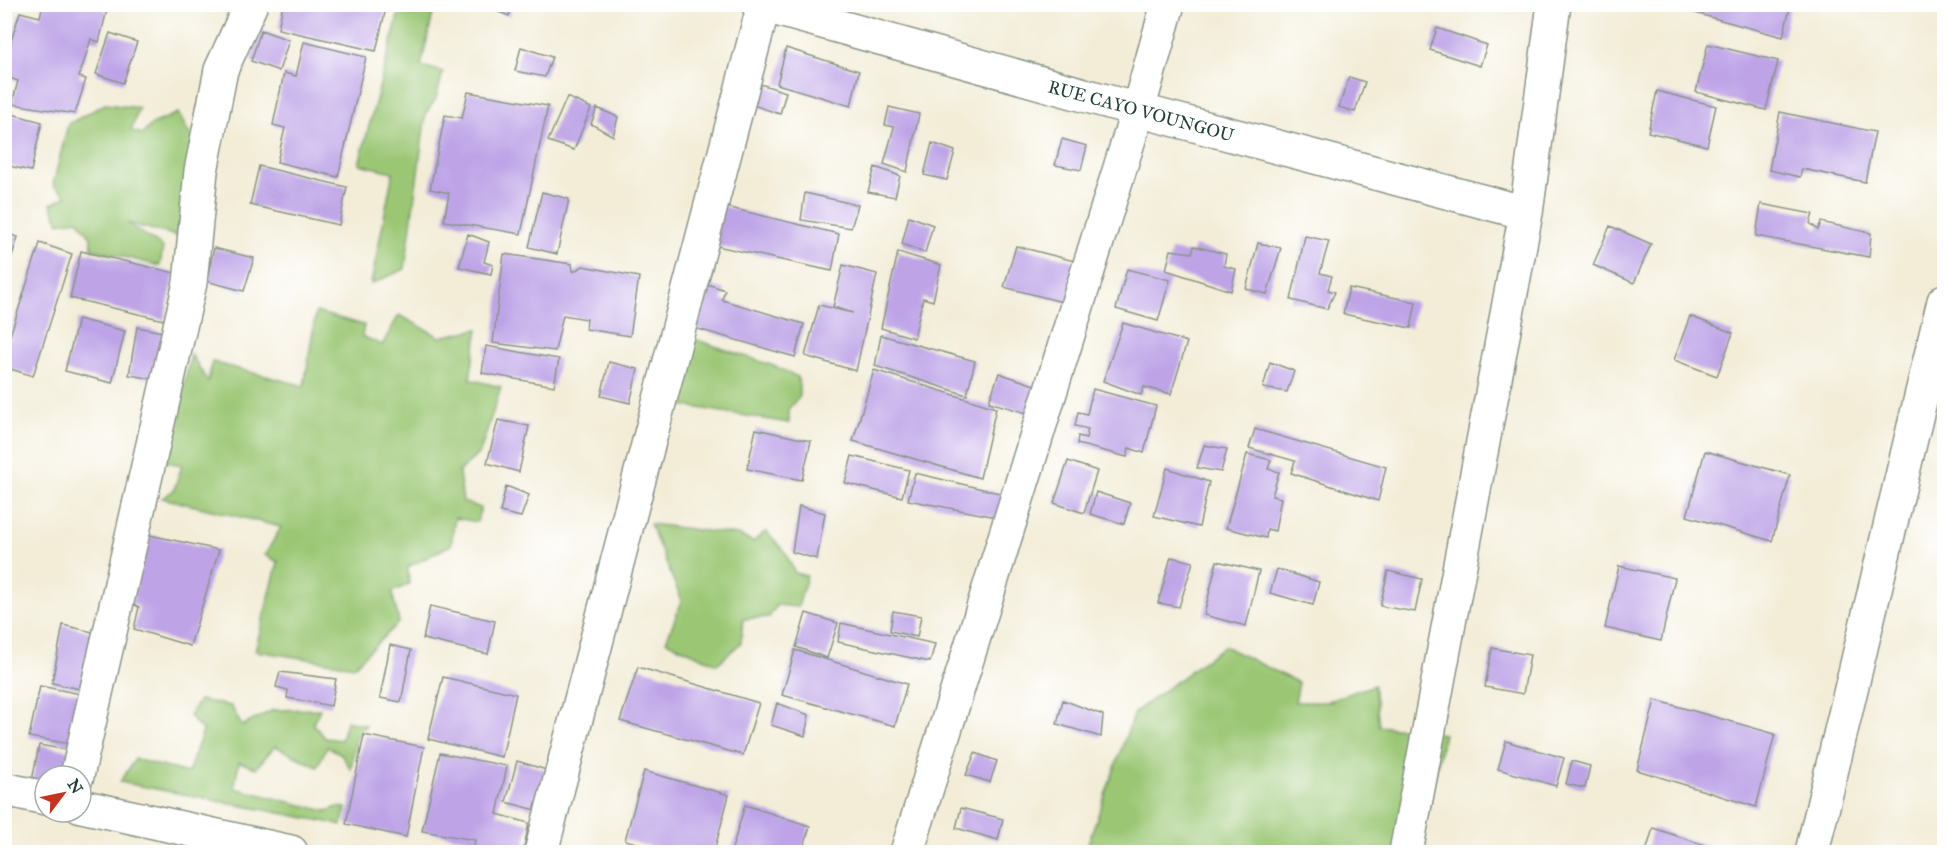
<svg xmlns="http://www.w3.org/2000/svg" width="1949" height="857" viewBox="0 0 1949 857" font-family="'IM FELL Great Primer',serif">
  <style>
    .green { fill: #9bc774; stroke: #5d8254; stroke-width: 1.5 }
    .building { fill: #bea4e7 }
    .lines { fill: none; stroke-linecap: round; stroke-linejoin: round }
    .minor-casing { stroke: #899586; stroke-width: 36 }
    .minor { stroke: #fff; stroke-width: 33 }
    .labels { text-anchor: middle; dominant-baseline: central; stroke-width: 4.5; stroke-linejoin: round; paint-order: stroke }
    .street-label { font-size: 18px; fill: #1f3d34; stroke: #fff }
  </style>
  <rect width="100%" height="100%" fill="#fff"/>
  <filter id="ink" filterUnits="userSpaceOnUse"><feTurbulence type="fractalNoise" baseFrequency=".0167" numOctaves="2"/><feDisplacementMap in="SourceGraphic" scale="12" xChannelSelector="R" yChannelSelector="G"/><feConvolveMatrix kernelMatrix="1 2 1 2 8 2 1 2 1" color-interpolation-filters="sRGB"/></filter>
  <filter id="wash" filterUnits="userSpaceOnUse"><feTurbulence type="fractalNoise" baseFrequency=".008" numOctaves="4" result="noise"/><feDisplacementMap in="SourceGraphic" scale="24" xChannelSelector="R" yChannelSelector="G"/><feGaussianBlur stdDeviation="1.35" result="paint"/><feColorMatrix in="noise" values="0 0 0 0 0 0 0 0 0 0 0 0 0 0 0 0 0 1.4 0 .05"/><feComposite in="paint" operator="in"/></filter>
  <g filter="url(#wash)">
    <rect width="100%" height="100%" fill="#f3edd8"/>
    <path class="green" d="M401 5H435L421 66 443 72 436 99 426 113 405 269 371 284 393 172 359 164Z
      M105 104 139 108 131 131 143 134 152 124 178 113 200 153 185 238 127 223 163 247 160 266 92 249 91 237 78 220 59 223 51 204 67 196 53 185 68 124Z
      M316 312 364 325 362 336 382 345 399 315 440 337 478 329 470 379 501 387 480 452 459 472 463 502 481 508 477 522 455 518 451 545 408 567 409 584 392 592 399 622 354 666 255 651 278 562 265 555 281 527 162 498 174 490 182 465 166 462 191 354 208 382 212 362 304 386Z
      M685 336 774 366 798 377 800 396 789 408V423L668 403Z
      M650 524 738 535 753 542 766 531 785 552 795 573 807 576 798 607 777 605 769 617 743 619 741 643 717 664 666 641 682 601Z
      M1224 646 1299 683 1295 702H1325L1374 685 1379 726 1444 734 1418 852H1243L1233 850 1232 852H1085L1134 713Z
      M199 700 231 706 242 726 273 710 320 709 313 724 325 738 341 740 346 721 366 725 356 739 351 769 340 753 327 747 317 767 275 746 256 768 239 762 234 788 326 811 338 807 346 808 342 825 120 782 135 759 188 773 203 731 189 716Z"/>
    <g id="blocks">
      <path class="building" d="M43 4H83L107 10 99 42 91 39 79 77 86 79 75 114 12 104 18 81 4 76V63L20 12 40 17Z
        M283 4H387L376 51 278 29Z
        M478 4H513L509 16Z
        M1662 4H1791L1783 37Z
        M1437 28 1487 45 1480 66 1430 50Z
        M261 30 289 40 279 71 251 61Z
        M110 33 137 42 123 83 96 74Z
        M304 42 366 57 338 177 277 162 285 128 273 125 284 73 296 76Z
        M1708 44 1778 61 1766 110 1696 92Z
        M521 47 552 57 545 77 515 71Z
        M786 48 859 71 851 106 777 84Z
        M1349 77 1365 82 1355 112 1339 107Z
        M760 84 786 92 780 114 753 105Z
        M1657 91 1716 106 1707 146 1648 132Z
        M468 92 548 106 521 234 444 221 449 193 430 189 445 115 462 118Z
        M567 97 591 108 574 150 548 141Z
        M889 107 919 114 907 172 884 164 894 127 885 125Z
        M597 108 618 117 613 136 591 124Z
        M1780 112 1875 132 1865 182 1802 169 1800 177 1769 170Z
        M12 114 42 122 31 171 4 165V145Z
        M1062 139 1087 146 1081 170 1055 165Z
        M932 143 955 151 947 180 924 175Z
        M259 166 347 187 339 225 250 205Z
        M875 167 900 176 895 197 868 192Z
        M542 192 569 199 557 254 529 247Z
        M805 193 858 205 851 228 801 220Z
        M1761 204 1813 214 1810 223 1818 230 1821 222 1871 233 1869 257 1756 236Z
        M722 206 839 234 832 271 712 245Z
        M909 216 933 225 925 253 902 244Z
        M1610 226 1651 244 1634 283 1593 265Z
        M4 233 18 237 10 262 4 260Z
        M468 234 489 242 484 262 493 265 491 274 459 267Z
        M1305 236 1329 241 1320 273 1332 276 1328 290 1335 292 1327 309 1291 300Z
        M40 243 72 254 33 376 4 367V354Z
        M1258 243 1281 248 1267 294 1246 289Z
        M1016 246 1082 263 1070 304 1004 287Z
        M1194 246 1226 254 1224 266 1236 269 1231 291 1166 270 1171 250 1192 253Z
        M214 248 254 258 244 291 206 281Z
        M81 251 175 273 164 320 70 298Z
        M898 252 941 265 933 301 923 298 914 338 881 328Z
        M504 254 572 264 573 272 583 266 639 277 630 336 586 329 587 319 563 315 555 351 493 343Z
        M843 265 877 274 856 371 805 356 819 305 853 313 833 307Z
        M1127 269 1170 280 1158 321 1116 309Z
        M704 283 725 290 722 300 804 324 795 357 691 327Z
        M1349 288 1416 302 1411 328 1343 314Z
        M1690 316 1733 333 1717 376 1674 360Z
        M78 319 125 331 112 383 65 371Z
        M1123 323 1187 342 1171 394 1144 387 1141 395 1103 381Z
        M137 327 173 334 165 381 129 375Z
        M881 335 975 361 967 395 875 366Z
        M486 346 559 359 554 386 482 373Z
        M609 362 638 369 630 403 601 396Z
        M1270 362 1294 371 1287 392 1263 388Z
        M874 370 996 408 980 478 853 441Z
        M999 373 1046 389 1037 416 989 402Z
        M1093 389 1156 406 1144 453 1129 448 1127 457 1077 444 1078 436 1086 438 1088 429 1075 426 1078 412 1087 414Z
        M498 420 529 426 519 472 487 463Z
        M756 429 811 441 802 480 747 469Z
        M1255 429 1386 467 1378 501 1291 473 1295 461 1249 448Z
        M1204 445 1227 449 1221 472 1197 468Z
        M1705 451 1790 475 1772 541 1687 516Z
        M1247 454 1271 460 1268 469 1279 472 1272 496 1281 498 1275 531 1267 529 1266 538 1226 528Z
        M852 456 909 470 902 497 845 483Z
        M1068 461 1097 471 1084 513 1054 503Z
        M1167 468 1209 482 1199 527 1154 516Z
        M915 473 1008 495 1001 518 908 500Z
        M506 486 529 495 521 517 500 512Z
        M1096 492 1130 503 1124 524 1090 514Z
        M799 506 825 513 817 559 792 552Z
        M150 535 219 550 190 646 134 629 139 607 131 603Z
        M1171 557 1193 562 1179 607 1158 603Z
        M1217 561 1259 571 1246 626 1204 615Z
        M1619 566 1675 578 1661 641 1605 628Z
        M1277 569 1319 582 1313 605 1270 593Z
        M1388 571 1422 579 1415 612 1380 606Z
        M430 606 495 621 488 654 423 639Z
        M893 611 921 616 917 637 890 631Z
        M806 613 838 623 827 658 796 647Z
        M841 623 935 644 930 662 838 642Z
        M63 625 97 633 85 690 52 683Z
        M390 645 411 650 401 702 380 698Z
        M1492 648 1530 655 1523 694 1485 687Z
        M795 650 907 684 895 726 782 695Z
        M638 667 759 703 743 755 620 721Z
        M280 672 336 679 331 706 287 698 288 690 276 687Z
        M443 677 516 694 502 757 428 739Z
        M40 686 86 695 76 745 29 737Z
        M1063 700 1103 715 1101 737 1057 724Z
        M1655 700 1775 734 1756 807 1637 770Z
        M777 703 809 715 805 736 771 725Z
        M364 735 424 747 406 837 346 824Z
        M1506 741 1564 758 1556 786 1498 769Z
        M39 745 73 751 68 776H45V783L32 781Z
        M440 753 507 766 497 814 529 823 523 852H473L475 840 422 831Z
        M975 753 997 761 990 782 966 775Z
        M517 761 550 771 540 811 506 802Z
        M1572 761 1590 766 1585 788 1566 784Z
        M644 771 729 795 714 852H672L625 840Z
        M745 805 810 826 802 852H731Z
        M961 808 1003 819 998 840 956 828Z
        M1653 828 1726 852H1646Z"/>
    </g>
  </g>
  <g filter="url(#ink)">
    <use href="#blocks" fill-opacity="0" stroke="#899586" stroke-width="1.5"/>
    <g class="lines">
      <g class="minor-casing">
        <path id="minor" d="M758 4 1138 110 1526 213
          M77 776 190 283 201 171 221 70 251 4
          M4 789 45 798
          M81 806 291 852
          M541 852 764 4
          M907 852 1138 110 1168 4
          M1406 852 1526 213 1554 4
          M1812 852 1944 301"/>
      </g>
      <use href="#minor" class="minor"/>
    </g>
  </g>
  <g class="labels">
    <g class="street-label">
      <text transform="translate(1141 111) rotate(15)">RUE CAYO VOUNGOU</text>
    </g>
  </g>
  <rect width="1949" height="857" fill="none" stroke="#fff" stroke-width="24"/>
  <g transform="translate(63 794) rotate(58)"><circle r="28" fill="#ffffff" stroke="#a5b1ae" stroke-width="1.5"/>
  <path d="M0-4.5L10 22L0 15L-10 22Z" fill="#c8321e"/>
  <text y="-9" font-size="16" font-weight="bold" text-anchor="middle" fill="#1f3d34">N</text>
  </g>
</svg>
